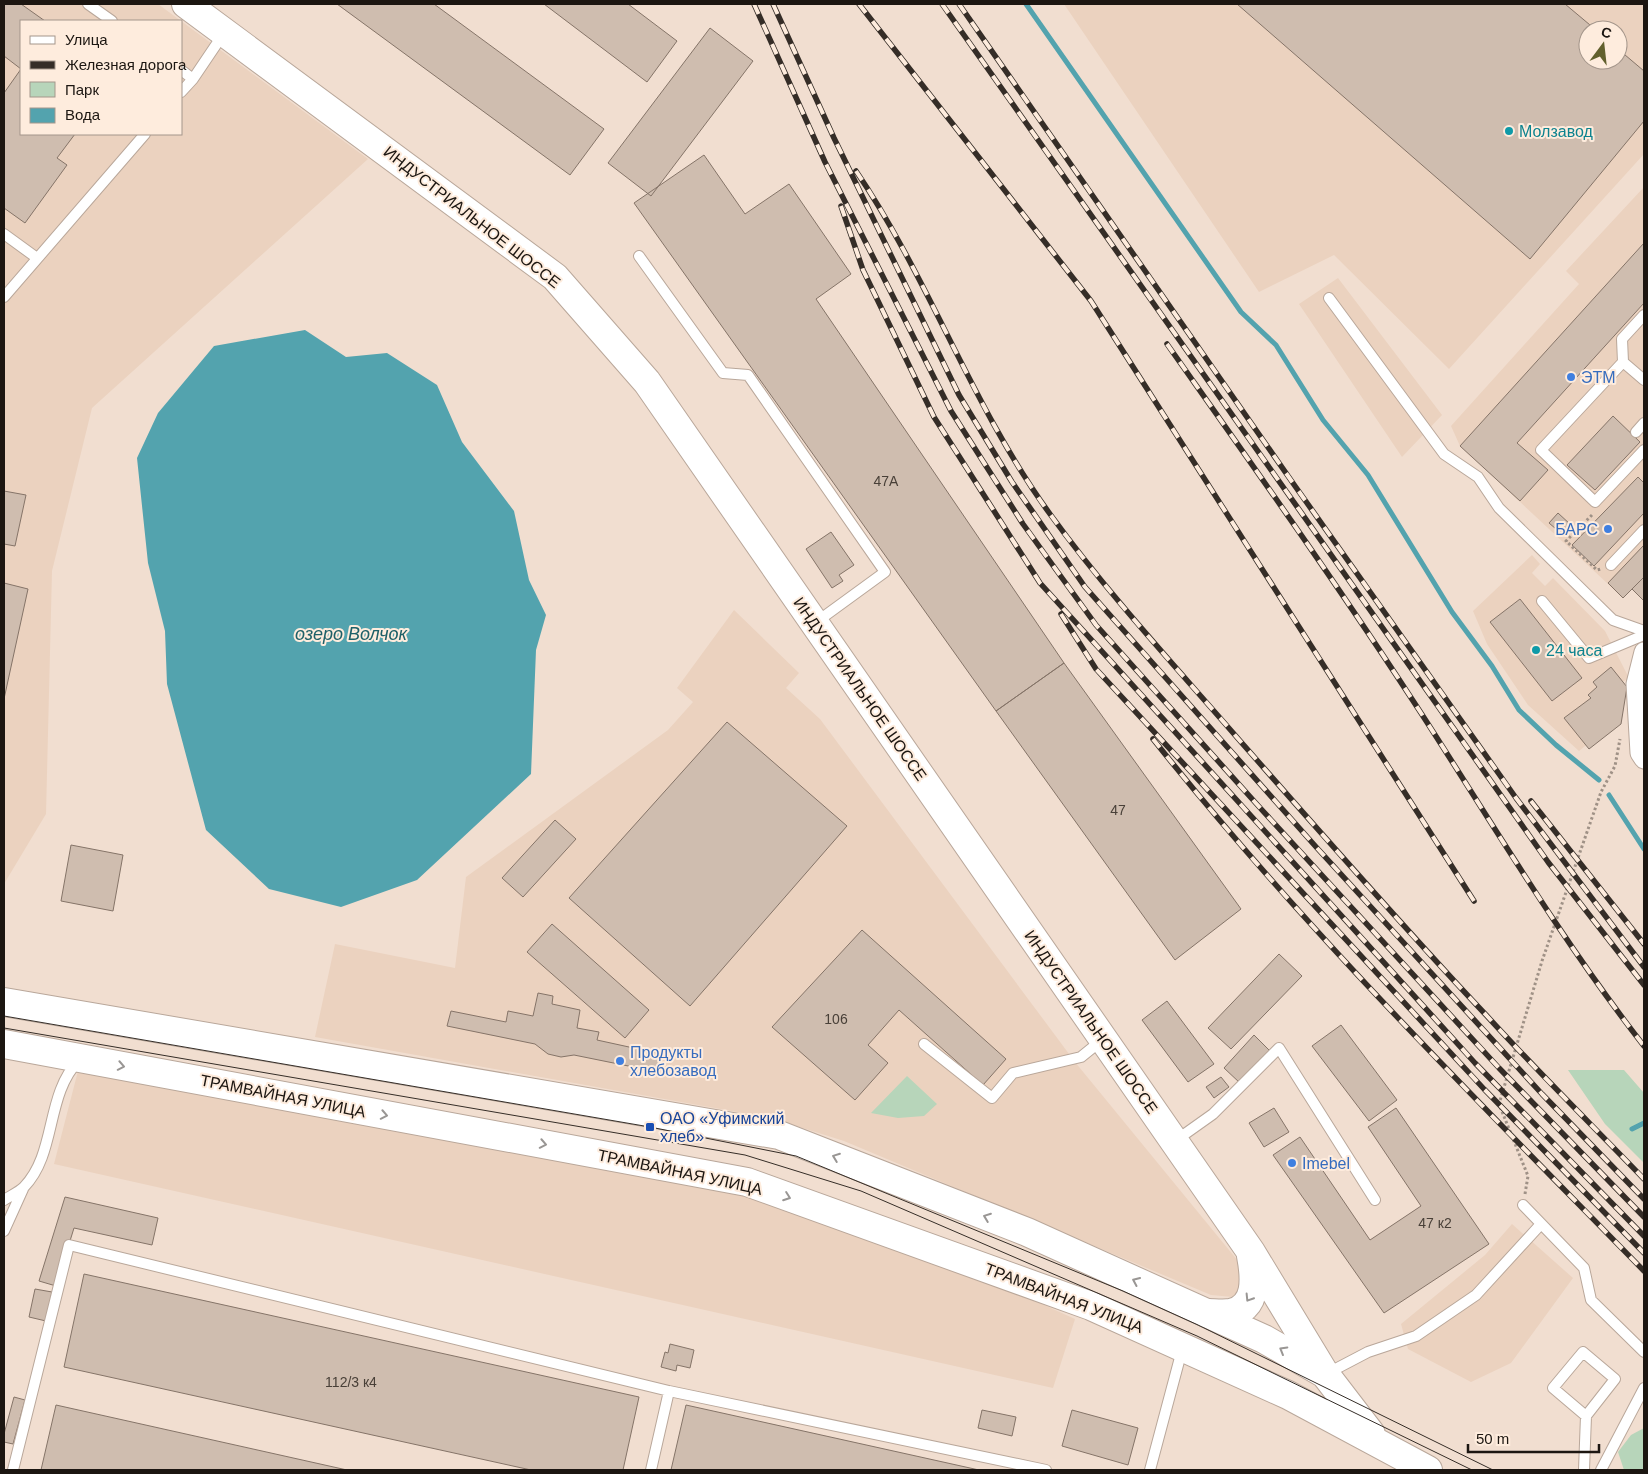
<svg xmlns="http://www.w3.org/2000/svg" width="1648" height="1474" viewBox="0 0 1648 1474" font-family="Helvetica,sans-serif">
  <style>
    .built { fill: #ebd2bf; fill-rule: evenodd }
    .green { fill: #b7d5ba }
    .water { fill: #53a3ae }
    .lines { fill: none; stroke-linecap: round; stroke-linejoin: round }
    .stream { stroke: #53a3ae; stroke-width: 5 }
    .building { fill: #cfbdaf; stroke: #857468 }
    .lane-casing { stroke: #b9a79a; stroke-width: 12 }
    .street-casing { stroke: #b9a79a; stroke-width: 21 }
    .secondary-casing { stroke: #b9a79a; stroke-width: 30 }
    .primary-casing { stroke: #b9a79a; stroke-width: 30 }
    .path { stroke: #9f9186; stroke-width: 3; stroke-dasharray: 2.5 2.5; stroke-linecap: butt }
    .lane { stroke: #fff; stroke-width: 10 }
    .street { stroke: #fff; stroke-width: 19 }
    .secondary { stroke: #fff; stroke-width: 28 }
    .primary { stroke: #fff; stroke-width: 28 }
    .tram { stroke: #352d27; stroke-width: 1 }
    .rail-casing { stroke: #352d27; stroke-width: 5.5 }
    .rail { stroke: #feecdd; stroke-width: 4; stroke-dasharray: 11; stroke-linecap: butt }
    .oneway { stroke: #999694 }
    .culture-dot { fill: #0f9aa8; stroke: #feecdd; stroke-width: 2 }
    .shop-dot { fill: #3f7fe0; stroke: #feecdd; stroke-width: 2 }
    .transit-dot { fill: #1a4fb4; stroke: #feecdd; stroke-width: 2 }
    .labels { text-anchor: middle; dominant-baseline: central; stroke-width: 4; stroke-linejoin: round; paint-order: stroke }
    .number-label { font-size: 14px; fill: #494038 }
    .culture-label { font-size: 16px; fill: #0d838f; stroke: #feecdd; text-anchor: start }
    .street-label { font-size: 16px; fill: #1c1611; stroke: #feecdd }
    .shop-label { font-size: 16px; fill: #366cbe; stroke: #feecdd; text-anchor: start }
    .transit-label { font-size: 16px; fill: #164399; stroke: #feecdd; text-anchor: start }
    .water-label { font-size: 18px; font-style: italic; fill: #1e6068; stroke: #feecdd }
  </style>
  <rect width="100%" height="100%" fill="#f1ded0"/>
  <path class="built" d="M4 4H158L368 159 92 408 52 571 46 814 4 884ZM21 21H181V134H21Z
    M1064 4H1644V154L1449 369 1334 255 1259 292ZM1588 30H1618V60H1588Z
    M1644 187V577L1623 598 1460 446 1451 426 1579 284 1566 271Z
    M1338 278 1442 415 1402 457 1299 304Z
    M1532 555 1540 564 1532 573 1545 586 1553 578 1605 631 1629 678 1603 694 1621 717 1579 751 1528 705 1487 644 1473 611Z
    M734 610 799 673 786 688 820 719 1075 1062 1238 1261 1243 1287 1233 1297 1211 1295 844 1141 771 1118 315 1037 335 944 455 968 466 877 668 730 693 702 677 688Z
    M79 1067 650 1167 793 1208 954 1264 1075 1319 1053 1388 54 1164Z
    M1512 1224 1573 1278 1511 1363 1471 1382 1408 1349 1401 1324 1485 1255Z"/>
  <path class="green" d="M1568 1070H1624L1644 1093V1163L1605 1124Z
    M907 1076 937 1104 924 1116 898 1118 871 1113Z
    M1644 1428V1470H1624L1618 1452 1631 1435Z"/>
  <path class="water" d="M305 330 346 357 387 353 437 385 462 442 514 511 529 580 546 615 536 650 531 774 417 880 341 907 269 889 206 830 167 684 165 631 148 563 137 458 158 413 214 346Z"/>
  <g class="lines">
    <path class="stream" d="M1026 4 1241 312 1276 345 1323 420 1368 475 1452 612 1492 666 1519 710 1556 745 1599 780
      M1609 795 1644 849
      M1632 1129 1644 1123"/>
  </g>
  <path class="building" d="M4 4H21L45 21H21V69L4 56Z
    M337 4H434L604 129 570 175Z
    M544 4H628L677 41 647 82Z
    M1237 4H1565L1596 30H1588V60H1618V49L1644 71V121L1530 259Z
    M710 28 753 61 651 196 608 163Z
    M21 69V134H75L57 158 67 165 25 223 4 208V93Z
    M704 155 745 214 789 184 851 274 816 299 1064 663 996 711 634 203Z
    M1644 243V303L1517 443 1548 470 1520 501 1460 446Z
    M1613 416 1640 442 1595 490 1567 465Z
    M1638 477 1644 483V513L1594 566 1572 545Z
    M4 491 26 495 15 546 4 544Z
    M1558 513 1571 525 1563 535 1549 523Z
    M831 532 854 565 839 575 843 581 832 588 806 549Z
    M1644 545V577L1623 598 1608 583Z
    M1644 577V601L1632 589Z
    M4 583 28 589 4 699Z
    M1520 599 1582 678 1552 701 1490 622Z
    M1064 663 1241 909 1175 960 996 711Z
    M1611 667 1627 687 1621 724 1589 749 1564 718 1591 698 1588 695 1597 687 1593 682Z
    M727 722 847 826 690 1006 569 898Z
    M555 820 576 839 523 897 502 878Z
    M71 845 123 855 113 911 61 901Z
    M552 924 649 1010 625 1038 527 952Z
    M862 930 1006 1059 983 1085 899 1010 868 1045 888 1063 855 1100 772 1027Z
    M1279 954 1302 976 1231 1049 1208 1028Z
    M538 993 553 996 552 1004 580 1010 577 1028 599 1032 597 1040 661 1054 658 1072 574 1055 561 1057 548 1054 535 1044 447 1026 451 1011 506 1022 508 1011 533 1016Z
    M1167 1001 1214 1064 1188 1082 1142 1020Z
    M1341 1025 1397 1100 1369 1121 1312 1046Z
    M1254 1035 1270 1051 1240 1083 1224 1068Z
    M1221 1077 1229 1087 1214 1098 1206 1087Z
    M1274 1108 1289 1132 1264 1147 1249 1123Z
    M1396 1108 1489 1244 1384 1313 1273 1155 1300 1137 1370 1240 1421 1206 1368 1127Z
    M65 1197 158 1218 152 1245 74 1228 56 1286 39 1281Z
    M84 1274 639 1397 623 1470H531L64 1367Z
    M35 1289 52 1292 46 1321 29 1317Z
    M670 1344 694 1350 690 1368 677 1365 676 1371 661 1367 665 1352 668 1353Z
    M14 1397 25 1400 13 1444 4 1442V1434Z
    M56 1405 347 1470H41Z
    M686 1405 979 1470H671Z
    M982 1410 1016 1417 1012 1436 978 1428Z
    M1072 1410 1138 1428 1128 1465 1062 1446Z"/>
  <g class="lines">
    <g class="lane-casing">
      <path id="lane" d="M88 4 112 21
        M181 70 193 79 224 33
        M181 92 193 79
        M4 234 37 258
        M639 256 723 373 748 375 885 572 815 623
        M4 297 145 134
        M1329 298 1444 454 1478 477 1499 508 1613 620 1644 631
        M1623 362 1622 339 1644 315
        M1644 380 1623 362 1541 450 1595 502 1644 450
        M1636 432 1644 423
        M1611 565 1644 530
        M1542 601 1589 658 1644 635
        M924 1044 992 1098 1013 1073 1081 1057 1102 1040
        M1175 1141 1213 1114 1279 1048 1375 1200
        M4 1200C10 1196 19 1192 24 1187 57 1153 45 1095 79 1060
        M1523 1205 1584 1268 1591 1300 1644 1352
        M4 1231 23 1189
        M1326 1374 1368 1352 1416 1336 1476 1295 1541 1224
        M13 1470 69 1245 669 1391 1046 1470
        M651 1470 669 1391
        M1150 1470 1182 1350
        M1584 1470 1586 1416 1615 1379 1583 1352 1553 1388 1586 1416
        M1601 1470 1644 1388"/>
    </g>
    <g class="street-casing">
      <path id="street" d="M1644 652 1636 684 1640 753 1644 759"/>
    </g>
    <g class="secondary-casing">
      <path id="secondary" d="M186 4 555 277 647 382 1251 1252 1325 1374
        M1206 1313C1214 1313 1223 1314 1231 1313 1258 1307 1255 1277 1251 1256"/>
    </g>
    <g class="primary-casing">
      <path id="primary" d="M4 1002 779 1135 1027 1232 1264 1339 1325 1374 1371 1434
        M4 1044 747 1182 1091 1306 1288 1395 1428 1470"/>
    </g>
    <path class="path" d="M1592 515 1566 541 1597 570 1601 569
      M1525 1194 1528 1176 1499 1104 1542 961 1601 792 1615 766 1620 739"/>
    <use href="#lane" class="lane"/>
    <use href="#street" class="street"/>
    <use href="#secondary" class="secondary"/>
    <use href="#primary" class="primary"/>
    <path class="tram" d="M4 1016 650 1127 796 1156 1123 1291 1198 1325 1493 1470
      M4 1028 745 1155 861 1191 1197 1336 1472 1470"/>
    <g class="rail-casing">
      <path id="rail" d="M754 4 825 162 951 411 1023 524 1096 625 1262 810 1499 1068 1644 1217
        M773 4 834 138 959 395 1012 482 1085 587 1317 848 1542 1094 1644 1199
        M859 4 1091 301 1474 901
        M942 4 1548 862 1644 985
        M959 4 1295 486 1516 798 1644 967
        M856 171C930 280 972 407 1050 514 1108 594 1176 667 1241 742 1322 834 1403 927 1487 1016 1538 1072 1592 1125 1644 1179
        M841 206 863 270 934 417 1040 583 1475 1063 1644 1236
        M1167 344C1253 466 1340 588 1421 713 1494 826 1562 941 1644 1046
        M1061 614 1096 669 1484 1089 1644 1253
        M1153 739C1302 927 1477 1100 1644 1271
        M1531 801 1644 944"/>
    </g>
    <use href="#rail" class="rail"/>
  </g>
  <defs><path id="oneway-chevron" d="M-2-3.5L2.5 0L-2 3.5" fill="none" stroke-width="1.6" stroke-linecap="round" stroke-linejoin="round" transform="scale(1.25)"/></defs>
  <g class="oneway">
    <use href="#oneway-chevron" transform="translate(121 1066) rotate(11)"/>
    <use href="#oneway-chevron" transform="translate(384 1115) rotate(11)"/>
    <use href="#oneway-chevron" transform="translate(543 1144) rotate(11)"/>
    <use href="#oneway-chevron" transform="translate(836 1157) rotate(-159)"/>
    <use href="#oneway-chevron" transform="translate(787 1197) rotate(20)"/>
    <use href="#oneway-chevron" transform="translate(987 1217) rotate(-159)"/>
    <use href="#oneway-chevron" transform="translate(1136 1281) rotate(-156)"/>
    <use href="#oneway-chevron" transform="translate(1249 1298) rotate(122)"/>
    <use href="#oneway-chevron" transform="translate(1283 1350) rotate(-150)"/>
  </g>
  <g class="culture-dot">
    <circle cx="1509" cy="131" r="5"/>
    <circle cx="1536" cy="650" r="5"/>
  </g>
  <g class="shop-dot">
    <circle cx="1571" cy="377" r="5"/>
    <circle cx="1608" cy="529" r="5"/>
    <circle cx="620" cy="1061" r="5"/>
    <circle cx="1292" cy="1163" r="5"/>
  </g>
  <rect class="transit-dot" x="645" y="1122" width="10" height="10" rx="2.5"/>
  <g class="labels">
    <g class="number-label">
      <text x="886" y="481">47А</text>
      <text x="1118" y="810">47</text>
      <text x="836" y="1019">106</text>
      <text x="1435" y="1223">47 к2</text>
      <text x="351" y="1382">112/3 к4</text>
    </g>
    <g class="culture-label">
      <text x="1519" y="131">Молзавод</text>
      <text x="1546" y="650">24 часа</text>
    </g>
    <g class="street-label">
      <text transform="translate(472 217) rotate(38)">ИНДУСТРИАЛЬНОЕ ШОССЕ</text>
      <text transform="translate(860 689) rotate(55)">ИНДУСТРИАЛЬНОЕ ШОССЕ</text>
      <text transform="translate(1091 1022) rotate(55)">ИНДУСТРИАЛЬНОЕ ШОССЕ</text>
      <text transform="translate(283 1096) rotate(11)">ТРАМВАЙНАЯ УЛИЦА</text>
      <text transform="translate(680 1172) rotate(12)">ТРАМВАЙНАЯ УЛИЦА</text>
      <text transform="translate(1064 1298) rotate(21)">ТРАМВАЙНАЯ УЛИЦА</text>
    </g>
    <g class="shop-label">
      <text x="1581" y="377">ЭТМ</text>
      <text x="1598" y="529" text-anchor="end">БАРС</text>
      <text x="630" y="1052">Продукты<tspan x="630" dy="18">хлебозавод</tspan></text>
      <text x="1302" y="1163">Imebel</text>
    </g>
    <g class="transit-label">
      <text x="660" y="1118">ОАО «Уфимский<tspan x="660" dy="18">хлеб»</tspan></text>
    </g>
    <g class="water-label">
      <text x="351" y="634">озеро Волчок</text>
    </g>
  </g>
  <rect width="1648" height="1474" fill="none" stroke="#1c1611" stroke-width="10"/>
  <rect x="20" y="20" width="162" height="115" fill="#feecdd" stroke="#a4968b"/>
  <rect x="30" y="36" width="25" height="8" fill="#ffffff" stroke="#a4968b"/>
  <text x="65" y="45" font-size="15" fill="#1c1611">Улица</text>
  <rect x="30" y="61" width="25" height="8" fill="#352d27" stroke="#a4968b"/>
  <text x="65" y="70" font-size="15" fill="#1c1611">Железная дорога</text>
  <rect x="30" y="82" width="25" height="15" fill="#b7d5ba" stroke="#a4968b"/>
  <text x="65" y="95" font-size="15" fill="#1c1611">Парк</text>
  <rect x="30" y="108" width="25" height="15" fill="#53a3ae" stroke="#a4968b"/>
  <text x="65" y="120" font-size="15" fill="#1c1611">Вода</text>
  <g transform="translate(1603 45) rotate(15)"><circle r="24" fill="#feecdd" stroke="#a4968b"/>
  <path d="M0-4L9 19L0 12L-9 19Z" fill="#62602d"/>
  <text y="-8" font-size="14" font-weight="bold" text-anchor="middle" fill="#1c1611">С</text>
  </g>
  <path d="M1468 1444v8h131v-8" fill="none" stroke="#1c1611" stroke-width="2.5"/>
  <text x="1476" y="1444" font-size="15" fill="#1c1611" stroke="#feecdd" stroke-width="4" paint-order="stroke">50 m</text>
</svg>
